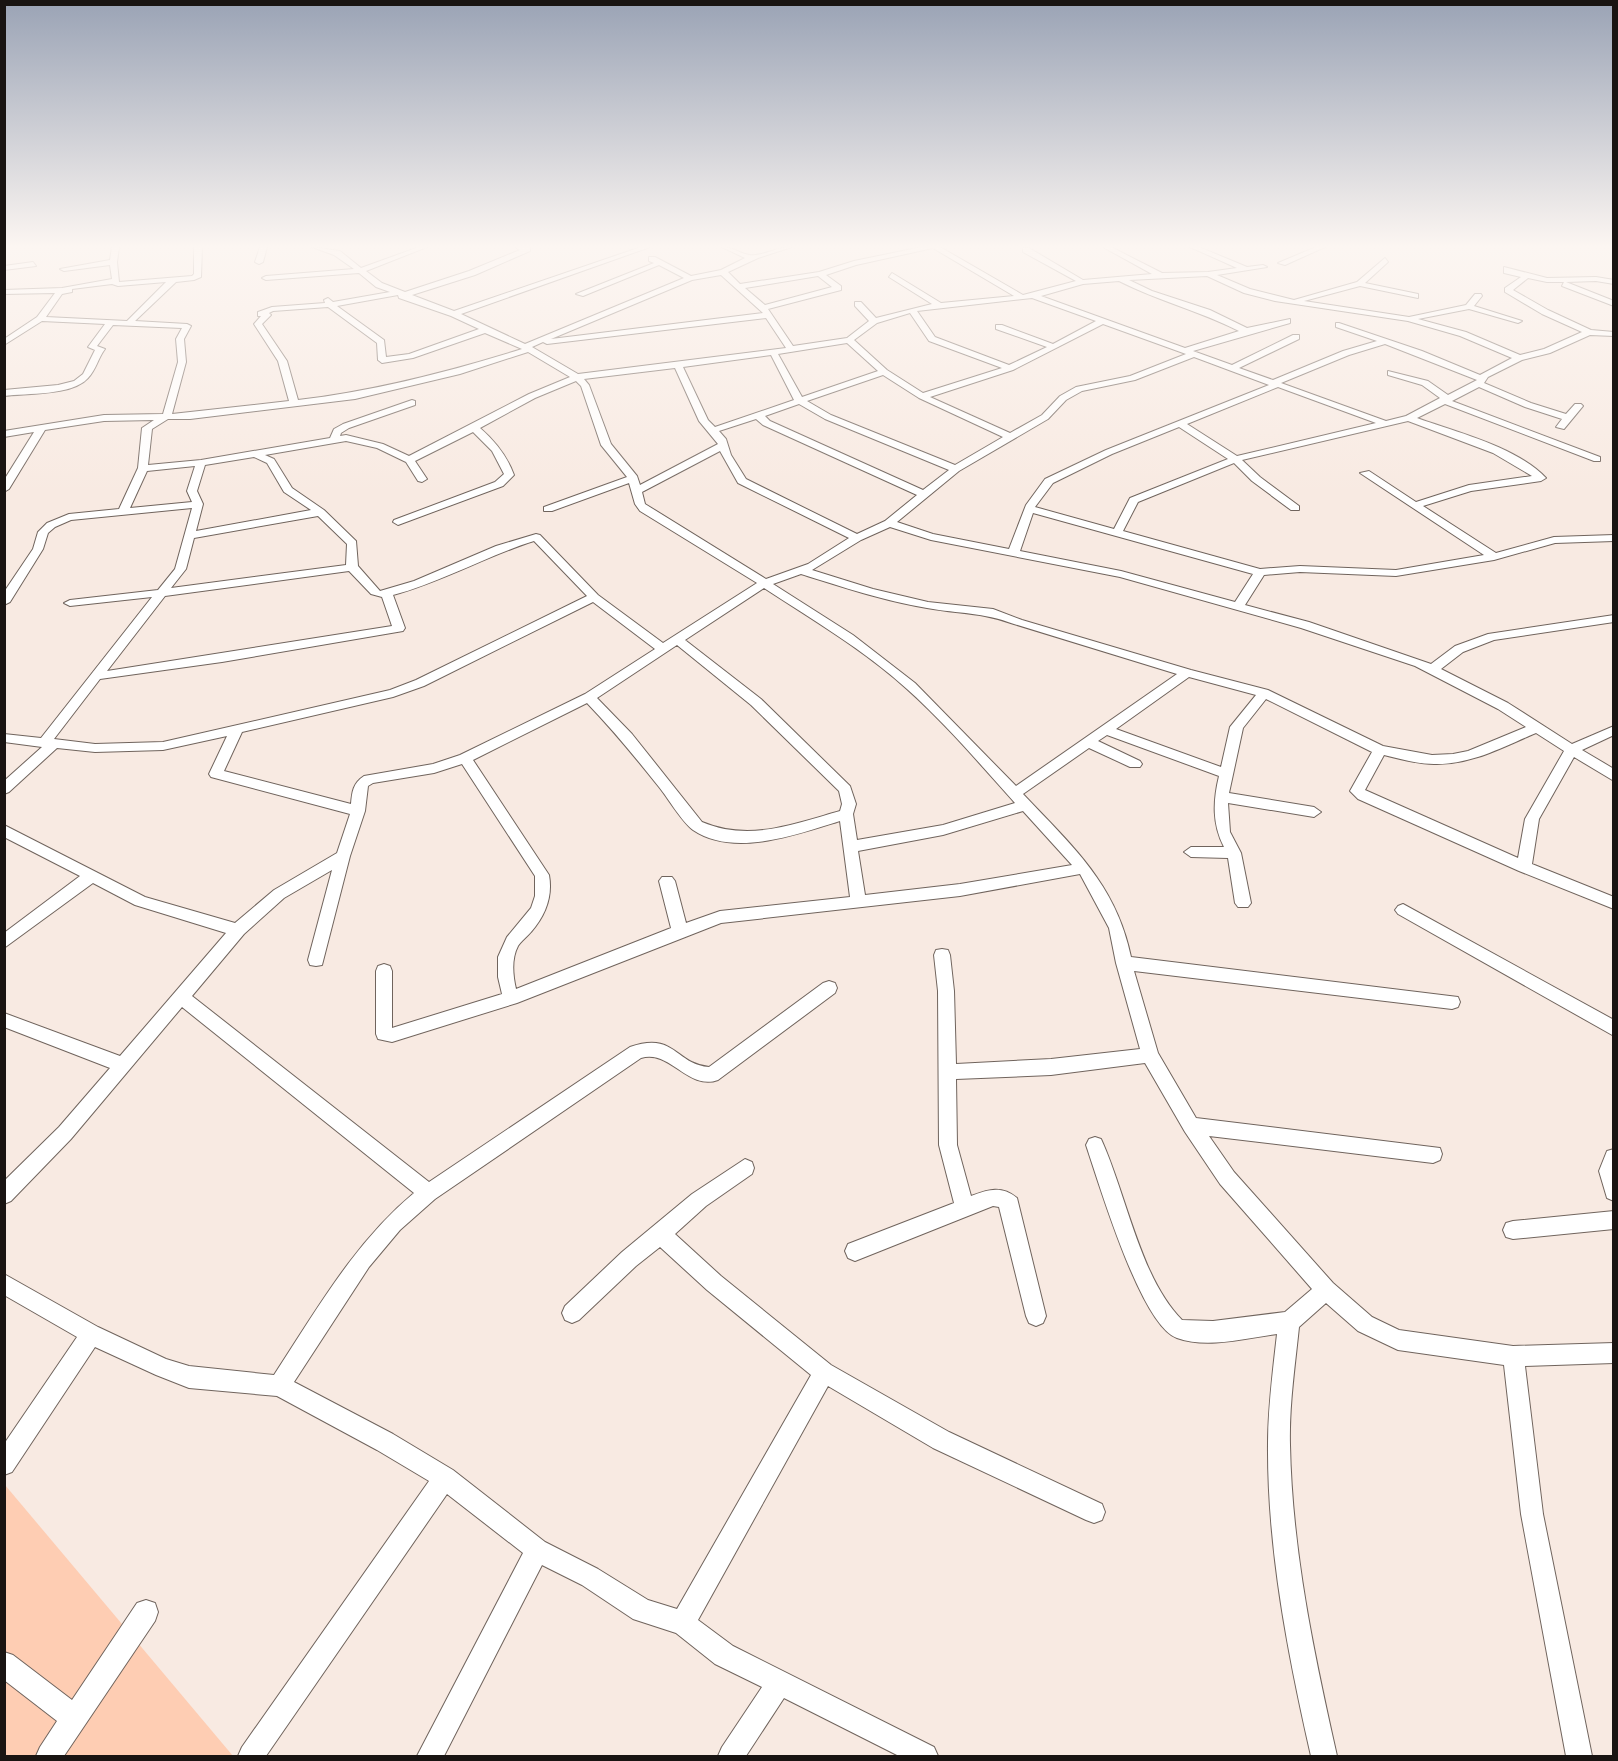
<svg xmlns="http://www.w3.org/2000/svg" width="1618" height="1761" viewBox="0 0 1618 1761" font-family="'Exo 2',sans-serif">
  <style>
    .green { fill: #fecdb3 }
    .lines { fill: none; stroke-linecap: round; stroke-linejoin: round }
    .street-casing { stroke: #70645d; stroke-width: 2 }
    .street { fill: #fff; fill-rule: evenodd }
  </style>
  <rect width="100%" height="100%" fill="#f8eae2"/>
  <path class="green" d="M5 1485 233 1756H5Z"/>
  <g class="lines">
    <g class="street-casing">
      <path id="street" d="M112 247H119L117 262 119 282 192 276 194 274V247H202L201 277 194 280 176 282 135 321 187 324 191 326 184 339 186 362 172 414 289 401 278 361 254 324 261 316H258V312L272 307 325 303 324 300 328 298 333 302 390 292 376 287 359 273 266 280 262 278 266 276 354 269 334 255 312 247 340 251 361 268 419 247H427L366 271 382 283 405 292 469 271 520 250 515 247H530V251L475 275 412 295 454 311 641 247H650L461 314 525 344 684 278 659 265 583 296 576 294 654 263 649 261V257H655L691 276 721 270 745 258 722 247C732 247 739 253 749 255 762 257 778 246 792 247L758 258 728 272 740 284 819 272 854 261 922 247H940L1023 295 1076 281 1023 252V248H1029L1083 280 1152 274 1103 247H1111L1162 273 1208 272 1237 268 1190 247H1199L1247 267 1263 265 1267 267 1217 275 1250 289 1294 300 1357 282 1385 258 1388 262 1365 283 1418 294V298L1360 286 1304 301 1409 317 1466 305 1475 294H1481L1482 296 1474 306 1522 321 1518 323 1469 309 1418 319 1466 332 1520 355 1544 349 1582 332 1542 314 1505 292V288L1521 277 1504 273V267L1547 278 1596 277 1614 280V284L1596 281 1566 282 1614 301V306L1562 286 1564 282H1547L1528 278 1513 290 1548 310 1591 330 1614 332V336L1590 335 1550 353 1522 360 1488 377 1484 383 1531 403 1566 414 1575 404H1581L1583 406 1564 429 1556 427 1562 419 1525 407 1479 387 1452 401 1600 457V461H1594L1445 404 1417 418C1456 432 1517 447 1546 478L1541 481 1471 491 1423 506 1496 553 1554 537 1614 535V541L1555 543 1494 560 1396 576 1300 572 1264 575 1245 605 1309 622 1431 664 1455 646 1488 634 1614 615V622L1494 640 1463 652 1441 669 1508 703 1572 744 1614 726V735L1582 750 1614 769V781L1574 757 1539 819 1532 864 1614 897V909L1519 871 1358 799 1350 791 1372 752 1266 699 1243 728 1229 793 1314 807 1321 812 1314 817 1228 803 1230 832 1241 853 1251 903 1248 907H1238L1235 903 1228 858 1191 857 1184 852 1191 847H1224C1212 824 1213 801 1219 776L1107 735 1098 741 1140 761 1142 764 1140 767H1130L1089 748 1023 794C1072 846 1116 884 1131 957L1458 997 1460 1002 1458 1007 1452 1009 1134 971 1158 1053 1196 1118 1440 1148 1442 1154 1440 1160 1433 1163 1209 1136 1234 1172 1333 1283 1372 1317 1399 1330 1513 1346 1614 1343V1363L1525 1366 1543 1514 1592 1756H1566L1521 1514 1504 1365 1398 1350 1358 1331 1326 1303 1299 1327C1295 1366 1289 1406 1290 1445 1292 1550 1314 1654 1337 1756H1311C1288 1655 1267 1548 1268 1443 1268 1407 1273 1370 1277 1334 1247 1338 1207 1349 1177 1338 1141 1326 1099 1183 1086 1145L1089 1139 1095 1137 1101 1139C1126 1193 1140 1278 1182 1320L1213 1321 1285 1312 1312 1289 1220 1184 1185 1132 1145 1063 1051 1075 956 1079 957 1145 971 1196C988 1190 1001 1185 1017 1198L1046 1316 1043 1323 1036 1326 1029 1323 1026 1316 999 1207 993 1206 855 1261 848 1258 845 1251 848 1244 954 1203 939 1145 938 991 934 955 936 950 942 949 948 950 950 955 954 991 956 1064 1051 1059 1140 1049 1116 963 1109 928 1080 874 960 896 721 923 517 1003 392 1042 378 1039 376 1034V971L378 966 384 964 390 966 392 971V1028L502 994 498 977V957L507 937 531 908 535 896V876L462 764 434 773 373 783 368 786 365 811 350 856 322 965 316 966 310 965 308 960 332 870 284 898 244 934 192 996 429 1182 630 1047C675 1031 675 1064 709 1067L823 983 829 981 835 983 837 988 835 993 718 1080C688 1091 670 1049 641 1058L435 1199 400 1230 369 1267 294 1382 393 1434 453 1470 545 1542 598 1569 648 1600 677 1609 811 1375 707 1290 660 1247 636 1266 579 1320 572 1323 565 1320 562 1313 565 1306 622 1252 692 1194 745 1159 752 1162 754 1168 752 1174 706 1206 675 1234 721 1276 831 1365 949 1432 1102 1504 1105 1512 1102 1520 1094 1523 1086 1520 933 1448 828 1386 698 1620 733 1646 934 1747 938 1756H899L784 1698 746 1756H718L722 1747 762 1687 715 1664 676 1633 633 1619 582 1585 542 1565 444 1756H417L523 1553 447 1494 266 1756H238L242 1747 429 1481 377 1450 277 1396 189 1388 156 1375 95 1347 12 1472 4 1475V1444L77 1337 4 1295V1274L98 1327 166 1359 189 1366 274 1375C316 1311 354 1243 414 1193L182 1007 71 1139 11 1201 4 1204V1181L59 1127 110 1068 4 1027V1013L120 1056 226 933 135 905 93 883 4 948V933L80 876 4 837V825L145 897 235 923 274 890 337 853 350 814 211 777 209 774 227 736 163 750 95 752 57 748 9 792 4 794V781L42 747 4 742V734L41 738 152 597 70 606 64 603 70 600 158 590 175 569 192 508 71 520 55 527 48 533 43 549 10 602 4 605V592L33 549 38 532 47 523 69 514 119 509 138 468 142 428 154 420 104 421 45 430 9 489 4 492V480L34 432 4 437V431L104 415 163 414 178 362 176 339 182 328 113 325 97 346 105 349C98 358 96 370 88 378 72 396 27 393 4 396V390L58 385 74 381 83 374 95 350 88 347 105 324 42 321 4 345V339L37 317 55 293 4 294V290L62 288 112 279 110 265 64 271 60 269 110 260ZM933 248 1014 296 941 303 892 273 889 277 932 304 876 318 861 302H855V306L869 321 847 338 793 346 768 309 841 290V286L826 275 856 265ZM721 275 763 313 551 339 692 280ZM818 276 832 287 765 305 745 288ZM1207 276 1244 293 1275 301 1408 321 1460 336 1512 358 1480 375 1422 351 1339 323H1336V327L1377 341 1343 351 1273 380 1239 368 1299 339V335H1293L1232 365 1193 351 1290 323V319L1247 328 1210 310 1152 291 1129 280ZM1119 281C1158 301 1200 311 1239 331L1185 348 1041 296 1083 284ZM166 282 127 321 46 317 62 294 72 292V289L112 284 118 286ZM398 295 399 298 451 316 479 329 409 354 386 357 384 340 337 306ZM1032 298 1096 321 1053 344 1002 325H996V329L1047 347 1009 365 935 337 917 311ZM328 307 377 343 378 360 382 363 413 358 485 333 522 349C448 372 375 391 298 400L287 361 262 324 271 315 269 313 273 311ZM910 313 929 341 1002 368 923 393 887 370 854 340 877 323ZM766 318 786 348 578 374 532 347 543 342 547 344ZM1103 324 1186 354 1130 376 1076 387 1060 396 1042 415 1010 433 930 397 1013 370ZM847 343 878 371 802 397 778 354ZM1385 344 1477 380 1448 395 1428 381 1388 371V375L1422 385 1440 398 1406 416 1386 421 1281 383 1349 355ZM528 352 570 377 529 394 409 456 383 444 346 435 340 436 341 433 349 428 415 405V401L412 400 343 424 334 429 330 438 201 460 148 465 152 429 168 419H190L355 399 460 374ZM771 355 794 400 715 427 708 420 683 367ZM1194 357 1269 385 1106 450 1045 479 1026 505 1009 549 933 534 897 522 959 471 1048 419 1066 400 1082 391 1135 380ZM675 368 699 421 718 444 640 485 637 476 611 444 589 385 584 379ZM883 375 919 398 1003 437 955 465 831 415 807 401ZM576 381 581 386 601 445 627 477 544 507V511H552L629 483 635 504 640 511 757 583 663 643 598 595 540 535 536 534 496 546 414 581 380 591 358 566 356 541 324 510 292 488 274 459 265 455 346 441 377 448 406 462 418 481 422 482 427 479 415 461 473 432 492 451 504 474 495 482 394 520 393 522 398 525 503 486 514 475C507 456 496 442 480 428L535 398ZM1278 387 1376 423 1237 456 1187 424ZM799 404 825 419 949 470 923 490 770 421 765 416ZM756 419 763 425 917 495 885 521 857 534 746 479 731 455 726 439 719 431ZM1408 421 1493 453 1532 476 1469 485 1416 502 1369 471 1360 473 1484 555 1396 570 1300 566 1260 569 1123 531 1138 502 1234 463 1252 481 1291 510H1299V506L1260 477 1242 460ZM1179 427 1228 459 1130 498 1114 529 1035 507 1053 483 1112 454ZM720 451 738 483 849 538 808 564 766 579 645 504 642 492ZM254 457 267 463 284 492 311 510 196 531 203 504 197 491 205 465ZM195 466 187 491 192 502 130 508 147 471ZM1033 513 1253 574 1235 602 1121 571 1020 551ZM318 516 347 544 346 565 171 588 186 569 194 538ZM890 527 931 540 1120 577 1301 628 1415 666 1498 709 1526 727 1468 751 1453 754 1432 755 1383 746 1268 690 1191 670 1022 620 993 609 928 602 873 589 812 570 861 540ZM534 541 587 596 416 680 390 690 163 742 95 744 54 739 100 679 222 662 403 631 405 628 393 595C442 582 486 556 534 541ZM349 571 371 594 382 597 392 626 107 671 165 596ZM801 574C843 587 884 601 927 608 960 614 982 612 1014 624L1177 674 1016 786 915 683 853 635 773 584ZM764 588C813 620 864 650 907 689 946 724 980 764 1015 803L943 825 857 840 853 814 856 804 850 786 761 699 685 640ZM593 602 655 649 585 694 460 755 433 764 364 776C353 783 352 792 351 804L224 771 242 732 393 697 424 686ZM677 645 751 705 839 791 842 804 840 811C794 824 749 842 702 822L632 734 597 698ZM1189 677 1256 695 1230 727 1221 767 1116 729ZM587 703C613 730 636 758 659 787 668 798 682 822 693 830 734 858 798 834 840 821L850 897 720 911 686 923 675 881 672 877H662L659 881 671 928 516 989C513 976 511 959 518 946 521 941 527 937 531 932 545 916 553 897 549 875L473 760ZM1536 733 1564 751 1525 819 1518 858 1365 790 1384 755C1400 759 1418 764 1434 764 1471 765 1503 747 1536 733ZM1023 811 1072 865 960 884 865 895 858 851 943 835Z
        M260 247H267L263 262 259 264 255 262Z
        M1316 247H1325L1285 265 1278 263Z
        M33 262 36 266 4 270V266Z
        M1403 904 1614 1020V1036L1398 914 1395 910 1398 906Z
        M1614 1149V1201L1607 1198 1599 1171 1607 1151Z
        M1614 1211V1229L1513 1239 1506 1237 1503 1230 1506 1223 1513 1221Z
        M146 1600 155 1603 158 1612 155 1621 64 1756H36L40 1747 57 1721 4 1680V1652L13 1655 72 1700 137 1603Z"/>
    </g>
    <use href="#street" class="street"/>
  </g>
  <linearGradient id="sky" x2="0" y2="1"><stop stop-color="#9aa3b5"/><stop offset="0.5" stop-color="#fcf6f2"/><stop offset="1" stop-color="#fcf6f2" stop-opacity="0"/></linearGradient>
  <rect width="1618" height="493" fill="url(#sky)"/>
  <rect width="1618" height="1761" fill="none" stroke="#191412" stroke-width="12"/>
</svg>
